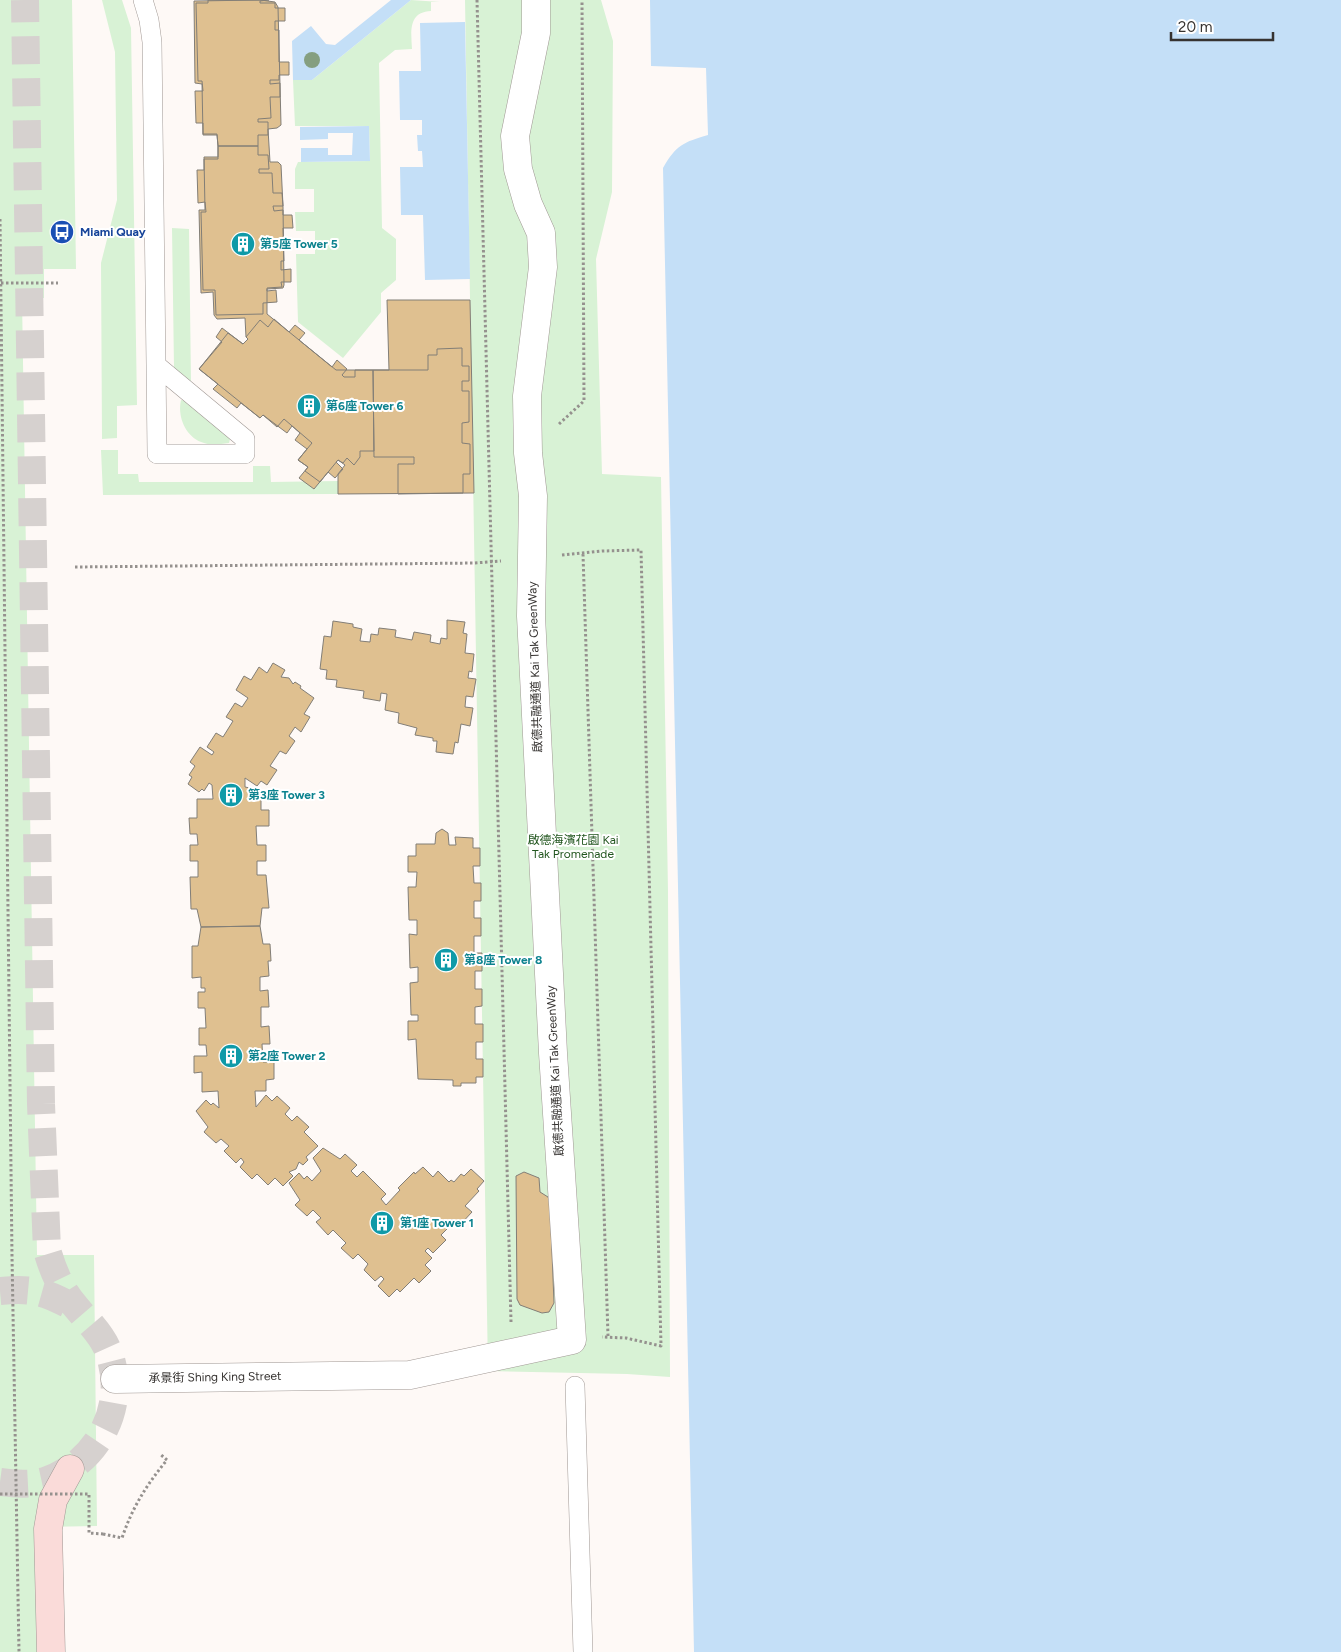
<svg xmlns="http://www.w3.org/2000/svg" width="1341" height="1652" viewBox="0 0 1341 1652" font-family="Figtree,'Noto Sans TC',sans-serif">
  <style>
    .green { fill: #d8f2d5 }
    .water { fill: #c4dff7 }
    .building { fill: #dfc090; stroke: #827e77 }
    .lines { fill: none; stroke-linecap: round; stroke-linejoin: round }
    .secondary-tunnel { stroke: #d6d1cf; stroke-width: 28; stroke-dasharray: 28 14; stroke-linecap: butt }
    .lane-casing { stroke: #a09894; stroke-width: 20 }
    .street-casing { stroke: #a09894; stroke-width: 29 }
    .secondary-casing { stroke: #a09894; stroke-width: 29 }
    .path { stroke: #95918e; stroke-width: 3; stroke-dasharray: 2.5 2.5; stroke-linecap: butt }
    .lane { stroke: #fff; stroke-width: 19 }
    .street { stroke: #fff; stroke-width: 28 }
    .secondary { stroke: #fadbd9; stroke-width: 28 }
    .path-bridge { stroke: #95918e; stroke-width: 3; stroke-dasharray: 2.5 2.5; stroke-linecap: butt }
    .tree { fill: #859f80 }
    .labels { text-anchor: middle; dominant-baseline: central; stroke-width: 4; stroke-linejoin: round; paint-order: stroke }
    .transit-label { font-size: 12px; font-weight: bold; fill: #164399; stroke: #fff; text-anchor: start }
    .culture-label { font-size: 12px; font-weight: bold; fill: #0d838f; stroke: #fff; text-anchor: start }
    .street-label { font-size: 12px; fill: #363331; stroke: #fff }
    .park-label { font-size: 12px; fill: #22561f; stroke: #fff }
  </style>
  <rect width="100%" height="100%" fill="#fef9f6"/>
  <path class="green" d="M0 0H72L76 269H44V298H22L37 1255H94L97 1526 42 1527 44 1652H0Z
    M102 0H122L131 28 137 405 117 406V438L102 439 101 263 117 200 115 52Z
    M411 0 440 2H431V11C408 12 411 32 412 49L395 50 379 63 382 228 396 239V280L381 293V312L343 358 298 322 296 254H315V231H296L295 212H314V189H295V169L298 162 370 161 369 126H295L293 80H312Z
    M465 0H601L613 41 612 192 596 259 602 474 661 477 668 891 670 1377 627 1374 488 1371Z
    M172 228 189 229 191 382 174 368Z
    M181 400 186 401 230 439 229 443C220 444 213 446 204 443 186 438 177 417 181 400Z
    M101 450H118V474H138L139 482H253V466H270L271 482 338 481V494L103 495Z"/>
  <path class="water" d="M391 0H411L312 80H293L292 41 311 26 326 44 335 45Z
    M650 0H1341V1652H694L663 168C676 145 684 142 708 135L706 68 651 66Z
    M465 22 470 279 425 280 423 215H401L400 167H423L422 151H418L417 135H422V120H400L399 71H421L420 23Z
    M369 126 370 161 301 162V148H328V155H352L353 133H328V139L300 140V127Z"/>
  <path class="building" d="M208 0H269L260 1V3H275V8H285V21H275V30H279V62H289V75H279V80H270V84L280 83V97H270L271 118 258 119V122H268V135H258V146H218L217 134H203V123H196L195 91H203L202 81H198L196 3H208Z
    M260 0 275 2 278 7 281 125 277 128 268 129 270 162H278L281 165 283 206 284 285 283 288 267 289V314L336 370H389L387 300H470L474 493 338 494V474L345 465 338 460 320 482 305 471 308 467 298 460 312 443 284 419 277 427 263 415 260 418 199 369 228 333 243 344 248 339 246 337 245 318 217 319 214 315 213 292 201 293 199 210H205L204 157H218V146L217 135H203L202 84 195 83 194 1Z
    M218 146H258V155H268L269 169H259V173H272L273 193H282L283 206H273L274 211 283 210V215H292L293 228H283L284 261H281V270L291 269V282H281L282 287 267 288V291L276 290 277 302 263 303V314L216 315 215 290H203L201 212H206L205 202 198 203 197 170H204V159H218Z
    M274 319 289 332 295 325 305 333 299 340 332 367 337 360 347 369 342 375 344 377H355V370H373L374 451H360V457L354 465 347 458 343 463 338 460 336 462 343 469 335 478 328 472 314 489 299 478 308 467 298 460 307 449 295 440 300 433 292 426 287 433 263 415 260 418 241 403 237 408 213 389 218 384 199 369 222 342 216 337 222 328 243 344 248 339 246 337 260 320 268 327Z
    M462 348V366H469V381H462V391H469V422L462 423V443L470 444V474H463V493L398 494V464H414V457H374L373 370H428V355H437V349Z
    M447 620 465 622 463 633 467 634 465 653 474 654 472 672 469 671 468 678 476 679 473 697 466 696 465 707 473 708 470 726 461 724 458 743 455 742 453 754 436 752 437 741H433V738L415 735 417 728 398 723 399 713 385 710 387 694 381 693 380 701 363 698 364 691 336 687 337 680 326 679 327 670 320 669 324 636 331 637 333 621 353 624V627L362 629 360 641 370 642 371 634 378 635 379 628 396 630 395 637 412 640 414 632 431 635 430 642 440 644 441 638 447 639Z
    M273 663 285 670 281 677 289 678 293 684 295 682 301 686 300 688 314 698 304 714 310 717 301 732 295 727 289 736 295 741 286 754 280 751 270 766 277 770 267 785 261 781 257 786 245 778V787L250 788V798H261V810H269V826H256L257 845H266V861H257V875H266L269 908H262L260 926 201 927 197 909H191L190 877H198V861H190V845H198L197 834H190L189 818H197V799H213L212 785 209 783 204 791 202 789 199 792 188 784 192 777 189 775 195 766 190 762 200 747 212 755 214 752 207 747 216 733 223 737 233 721 226 717 235 703 242 707 248 698 236 690 244 676 251 680 259 667 267 673Z
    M442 829 448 833 449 845H456L455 837 473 838V848H480V866H473L474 883H481V901H474V918H481V936H474V953H482V971H475V989H482V1006L475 1007V1024H483V1042H476V1059H483V1077H476V1083H461V1086H453V1080L418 1079 416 1039 408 1040V1021H418V1015H411L410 983 418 982V967L410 968 409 934 417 935V920H409L408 887H416L417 872H408V856H416V844H435L436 833Z
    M260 926 263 944H270L271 961H268L269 976 260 977V991L268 990 269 1007H261V1027L269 1026 270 1044H262L263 1062H274V1079L266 1080V1091H255L256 1107 266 1095 272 1101 277 1096 290 1108 285 1114 292 1121 297 1116 309 1127 304 1132 318 1146 306 1157 308 1160 303 1165 299 1162 296 1169 289 1172 293 1176 283 1186 275 1178 268 1185 257 1174 252 1179 240 1167 244 1162 241 1158 236 1163 224 1151 229 1146 221 1139 216 1143 204 1132 208 1127 196 1111 206 1100 211 1105 213 1103 219 1108 218 1091 202 1092V1072L194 1073V1056H207L206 1045H199V1028H206L205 1008H198V992H205V988H201V977L192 978V946H198L201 927Z
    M323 1148 340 1159 345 1154 357 1165 351 1171 357 1177 363 1171 386 1194 381 1199 386 1205 400 1190 398 1188 414 1172 415 1174 423 1167 433 1177 438 1171 449 1182 451 1180 454 1182 461 1174 464 1176 471 1169 484 1181 477 1189 479 1191 465 1206 472 1212 459 1226 452 1219 447 1224 449 1227 441 1235 446 1240 433 1253 428 1248 425 1251 432 1258 425 1265 431 1271 419 1283 414 1278 400 1292 397 1289 389 1297 378 1286 384 1279 381 1276 375 1281 364 1270 368 1264 358 1254 353 1259 341 1248 346 1243 333 1230 328 1235 316 1222 321 1218 313 1210 307 1216 295 1205 300 1200 289 1183 299 1173 304 1179 307 1176 312 1181 321 1171 313 1158Z
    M524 1172 539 1178 540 1192 548 1197 550 1202 554 1303 549 1312 542 1313 520 1305 517 1299 516 1176Z"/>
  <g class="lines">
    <path class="secondary-tunnel" d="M0 1291C35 1288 45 1292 75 1308
      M0 1482C15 1484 30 1485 45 1481 96 1464 127 1409 110 1356 104 1336 89 1323 76 1307 61 1290 53 1271 47 1250L41 1104 25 0"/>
    <g class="lane-casing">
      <path id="lane" d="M143 0 149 20 152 42 156 365
        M156 365 245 439V454H157Z
        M575 1386 583 1652"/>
    </g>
    <g class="street-casing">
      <path id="street" d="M115 1379 410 1375 572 1340 553 1053 531 616 533 496 528 453 527 396 543 267 541 233 528 204 518 169 515 136 536 33V0"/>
    </g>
    <g class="secondary-casing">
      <path id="secondary" d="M51 1652 48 1529 53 1500 70 1469"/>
    </g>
    <path class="path" d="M477 0 511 1322
      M559 424 584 401 582 0
      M583 554 608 1336
      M562 555 602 551 641 550 661 1346 626 1338 602 1337
      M75 567 475 563 501 561
      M103 1534 122 1538C132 1508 147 1484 167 1460L160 1454"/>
    <use href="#lane" class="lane"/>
    <use href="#street" class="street"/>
    <use href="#secondary" class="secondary"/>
    <path class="path-bridge" d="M0 219 12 1256 19 1652
      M1 283H58
      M0 1494H89V1533L103 1534"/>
  </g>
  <circle class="tree" cx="312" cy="60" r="8"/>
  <defs>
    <g id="bus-disc" transform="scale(1.25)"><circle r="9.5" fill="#1a4fb4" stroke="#fff"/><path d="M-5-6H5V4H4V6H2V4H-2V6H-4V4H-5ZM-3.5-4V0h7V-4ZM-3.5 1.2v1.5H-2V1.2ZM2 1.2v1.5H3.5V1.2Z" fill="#fff"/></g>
    <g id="building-disc" transform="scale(1.25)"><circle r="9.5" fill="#0f9aa8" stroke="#fff"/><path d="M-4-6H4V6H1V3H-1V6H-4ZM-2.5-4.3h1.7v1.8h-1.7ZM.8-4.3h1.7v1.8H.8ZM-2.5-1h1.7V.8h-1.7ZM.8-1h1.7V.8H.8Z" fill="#fff"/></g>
  </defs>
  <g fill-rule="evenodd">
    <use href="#bus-disc" x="62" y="232"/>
    <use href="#building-disc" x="243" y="244"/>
    <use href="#building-disc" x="309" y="406"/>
    <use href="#building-disc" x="231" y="795"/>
    <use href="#building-disc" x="446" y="960"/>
    <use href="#building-disc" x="231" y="1056"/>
    <use href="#building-disc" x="382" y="1223"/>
  </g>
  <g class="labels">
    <g class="transit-label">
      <text x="80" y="232">Miami Quay</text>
    </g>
    <g class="culture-label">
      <text x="260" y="244">第5座 Tower 5</text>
      <text x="326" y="406">第6座 Tower 6</text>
      <text x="248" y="795">第3座 Tower 3</text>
      <text x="464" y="960">第8座 Tower 8</text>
      <text x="248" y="1056">第2座 Tower 2</text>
      <text x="400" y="1223">第1座 Tower 1</text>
    </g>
    <g class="street-label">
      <text transform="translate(535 667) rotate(-92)">啟德共融通道 Kai Tak GreenWay</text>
      <text transform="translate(555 1071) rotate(-93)">啟德共融通道 Kai Tak GreenWay</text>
      <text transform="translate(215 1377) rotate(-1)">承景街 Shing King Street</text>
    </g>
    <g class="park-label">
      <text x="573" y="840">啟德海濱花園 Kai<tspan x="573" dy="14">Tak Promenade</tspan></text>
    </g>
  </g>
  <path d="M1171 32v8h102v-8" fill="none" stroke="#363331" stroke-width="2.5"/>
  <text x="1178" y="32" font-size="15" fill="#363331" stroke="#ffffff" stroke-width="4" paint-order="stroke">20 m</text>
</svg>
